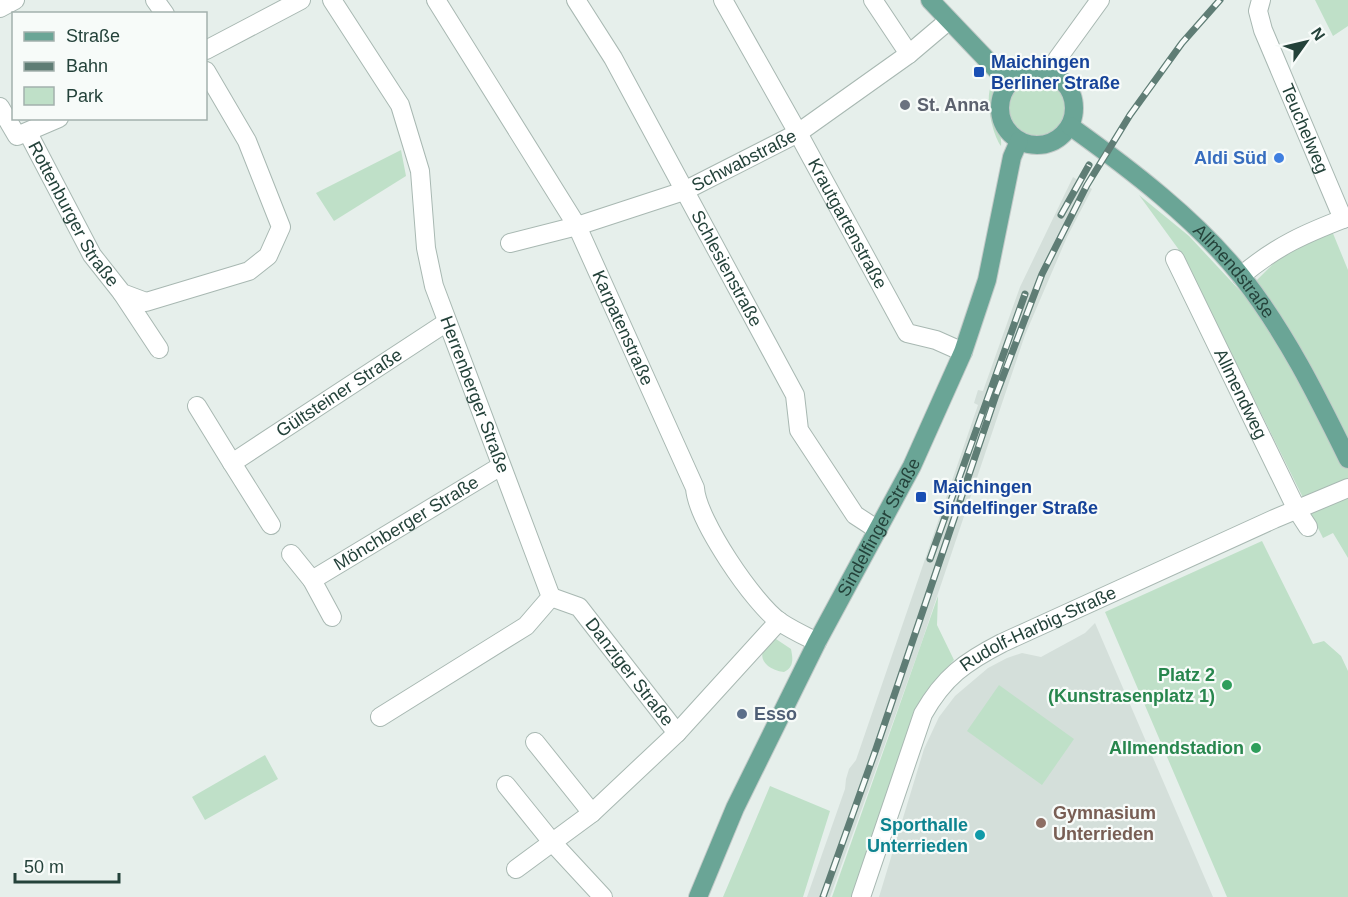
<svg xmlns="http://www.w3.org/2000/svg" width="1348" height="897" viewBox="0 0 1348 897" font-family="Arial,sans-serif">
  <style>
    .built { fill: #d4dfda }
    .green { fill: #bfe0c8 }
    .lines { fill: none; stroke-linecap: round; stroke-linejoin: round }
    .minor-casing { stroke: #a8b8b2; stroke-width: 20 }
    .major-casing { stroke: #c2cac8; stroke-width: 20 }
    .minor { stroke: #fff; stroke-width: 18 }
    .major { stroke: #6aa596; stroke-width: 18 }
    .rail-casing { stroke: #5f7d75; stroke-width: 7 }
    .rail { stroke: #f7fbf9; stroke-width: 4.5; stroke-dasharray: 14; stroke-linecap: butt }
    .transit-dot { fill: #1a4fb4; stroke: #f7fbf9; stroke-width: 2 }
    .worship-dot { fill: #6b7280; stroke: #f7fbf9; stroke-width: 2 }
    .shop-dot { fill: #3f7fe0; stroke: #f7fbf9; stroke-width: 2 }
    .leisure-dot { fill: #2e9e5b; stroke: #f7fbf9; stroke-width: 2 }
    .service-dot { fill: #5c6f8a; stroke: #f7fbf9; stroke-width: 2 }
    .education-dot { fill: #8d6e63; stroke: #f7fbf9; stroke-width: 2 }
    .culture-dot { fill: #0f9aa8; stroke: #f7fbf9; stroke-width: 2 }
    .labels { text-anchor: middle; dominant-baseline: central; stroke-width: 4.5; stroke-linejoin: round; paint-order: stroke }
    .transit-label { font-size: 18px; font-weight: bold; fill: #164399; stroke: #f7fbf9; text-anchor: start }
    .worship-label { font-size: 18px; font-weight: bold; fill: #5b616d; stroke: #f7fbf9; text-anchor: start }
    .street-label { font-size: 18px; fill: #24423a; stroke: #f7fbf9 }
    .shop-label { font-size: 18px; font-weight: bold; fill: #366cbe; stroke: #f7fbf9; text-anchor: end }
    .leisure-label { font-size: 18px; font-weight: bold; fill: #27864d; stroke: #f7fbf9; text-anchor: end }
    .service-label { font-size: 18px; font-weight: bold; fill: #4e5e75; stroke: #f7fbf9; text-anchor: start }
    .education-label { font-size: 18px; font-weight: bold; fill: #785e54; stroke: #f7fbf9; text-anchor: start }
    .culture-label { font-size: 18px; font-weight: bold; fill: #0d838f; stroke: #f7fbf9; text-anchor: end }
  </style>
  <rect width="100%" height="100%" fill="#e6efeb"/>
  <path class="built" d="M1073 177 1092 189 1067 237 1025 335 920 647 830 897H807L845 789 846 779 849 769 856 760 978 405 974 403 978 390 983 391 1020 287Z
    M1095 623 1213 897H879L924 749 939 717 955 696 988 668 1007 658 1022 653 1041 657 1085 633Z"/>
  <path class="green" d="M1315 0H1348V26L1333 36Z
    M1009 108a28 28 0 1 1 56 0a28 28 0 1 1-56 0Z
    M992 84C997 96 994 106 996 118 998 128 1002 136 1001 146 992 134 984 97 992 84Z
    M401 150 406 176 334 221 316 193Z
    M1139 195 1189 236 1243 294 1281 256 1332 231 1348 270V558L1333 533 1323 538 1182 254Z
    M1262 541 1313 644 1324 641 1341 656 1348 671V897H1227L1105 612Z
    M938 596 937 625 954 660 927 690 911 730 857 897H832Z
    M776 639 791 649C793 659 794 667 784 672 761 669 753 650 776 639Z
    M999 685 1074 739 1042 785 967 731Z
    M265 755 278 779 205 820 192 797Z
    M770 786 830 811 803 897H723Z"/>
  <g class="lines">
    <g class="minor-casing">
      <g id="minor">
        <path d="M155 0 165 14"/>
        <path id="s1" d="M332 0 400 105 420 171 426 248 434 286 551 597 526 626 380 717"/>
        <path id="s2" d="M436 0 577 226 695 488C697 520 754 604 780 622 792 630 805 636 817 642"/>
        <path id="s3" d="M576 0 613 58 795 395 799 430 855 515 878 530"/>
        <path id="s4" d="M723 0 798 133 907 333 936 340 963 352"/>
        <path d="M873 0 909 54"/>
        <path id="s5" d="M1261 0 1258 11 1263 30 1343 219"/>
        <path d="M0 8 15 0"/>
        <path d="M206 50 301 0"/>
        <path d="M1050 73 1058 58 1100 0"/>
        <path d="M0 107 17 136 59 118"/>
        <path id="s6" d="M28 133 92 255 122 293 146 302 249 271 268 256 281 227 247 141 206 71"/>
        <path id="s7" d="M510 243 577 226 684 191 798 133 909 54 948 21"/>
        <path id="s8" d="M1175 259 1297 510 1308 527"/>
        <path d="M1241 276C1276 246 1306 233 1348 217"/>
        <path d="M122 293 159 349"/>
        <path id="s9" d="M197 406 232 463 447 322"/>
        <path d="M232 463 271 525"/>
        <path d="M291 554 312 580 332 617"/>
        <path id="s10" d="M312 580 501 466"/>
        <path id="s11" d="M551 597 579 607 677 733"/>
        <path d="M535 742 592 813"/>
        <path d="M506 785 552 842 603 897"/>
        <path d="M516 869 592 813 677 733 779 621"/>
        <path id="s12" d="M861 897 923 714C944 677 965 662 1002 643L1274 519 1348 488"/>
      </g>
    </g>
    <g class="major-casing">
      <g id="major">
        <path d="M930 0 1009 83"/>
        <circle cx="1037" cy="108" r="37"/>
        <path id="s13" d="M1070 126C1130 169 1196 219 1242 277 1286 333 1317 396 1348 459"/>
        <path id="s14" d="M698 897 735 808 817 642 912 466 963 352 987 280 1012 157 1019 141"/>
      </g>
    </g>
    <use href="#minor" class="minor"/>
    <use href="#major" class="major"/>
    <g class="rail-casing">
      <path id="rail" d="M1061 215 1089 165
        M930 559 1025 294
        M823 897 876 749 996 395 1042 274 1087 185 1130 115 1182 43 1220 0"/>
    </g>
    <use href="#rail" class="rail"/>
  </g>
  <g class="transit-dot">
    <rect x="973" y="66" width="12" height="12" rx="3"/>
    <rect x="915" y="491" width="12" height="12" rx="3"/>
  </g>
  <circle class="worship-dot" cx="905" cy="105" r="6"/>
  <circle class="shop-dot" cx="1279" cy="158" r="6"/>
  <g class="leisure-dot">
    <circle cx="1227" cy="685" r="6"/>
    <circle cx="1256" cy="748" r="6"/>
  </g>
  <circle class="service-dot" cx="742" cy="714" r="6"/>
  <circle class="education-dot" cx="1041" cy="823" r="6"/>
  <circle class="culture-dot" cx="980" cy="835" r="6"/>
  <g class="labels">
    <g class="transit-label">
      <text x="991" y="62">Maichingen<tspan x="991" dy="21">Berliner Straße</tspan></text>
      <text x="933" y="487">Maichingen<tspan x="933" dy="21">Sindelfinger Straße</tspan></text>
    </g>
    <g class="worship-label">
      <text x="917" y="105">St. Anna</text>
    </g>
    <g class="street-label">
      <text stroke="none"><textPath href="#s5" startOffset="138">Teuchelweg</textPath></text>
      <text stroke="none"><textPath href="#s7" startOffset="249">Schwabstraße</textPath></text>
      <text stroke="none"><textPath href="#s6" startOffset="93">Rottenburger Straße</textPath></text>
      <text stroke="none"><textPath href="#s4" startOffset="256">Krautgartenstraße</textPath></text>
      <text stroke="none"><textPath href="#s3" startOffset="308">Schlesienstraße</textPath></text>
      <text stroke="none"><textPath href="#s13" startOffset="220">Allmendstraße</textPath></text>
      <text stroke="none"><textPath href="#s2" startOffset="378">Karpatenstraße</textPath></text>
      <text stroke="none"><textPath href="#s9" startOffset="195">Gültsteiner Straße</textPath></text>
      <text stroke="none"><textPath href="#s8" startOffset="150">Allmendweg</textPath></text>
      <text stroke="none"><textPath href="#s1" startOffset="426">Herrenberger Straße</textPath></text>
      <text stroke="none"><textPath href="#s10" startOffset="110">Mönchberger Straße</textPath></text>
      <text stroke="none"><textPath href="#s14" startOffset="412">Sindelfinger Straße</textPath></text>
      <text stroke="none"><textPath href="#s12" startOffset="340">Rudolf-Harbig-Straße</textPath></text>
      <text stroke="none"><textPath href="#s11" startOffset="112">Danziger Straße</textPath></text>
    </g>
    <g class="shop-label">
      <text x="1267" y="158">Aldi Süd</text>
    </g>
    <g class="leisure-label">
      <text x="1215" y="675">Platz 2<tspan x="1215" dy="21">(Kunstrasenplatz 1)</tspan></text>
      <text x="1244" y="748">Allmendstadion</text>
    </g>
    <g class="service-label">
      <text x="754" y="714">Esso</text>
    </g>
    <g class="education-label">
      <text x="1053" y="813">Gymnasium<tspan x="1053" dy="21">Unterrieden</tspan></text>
    </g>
    <g class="culture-label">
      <text x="968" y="825">Sporthalle<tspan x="968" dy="21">Unterrieden</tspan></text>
    </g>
  </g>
  <rect x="12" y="12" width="195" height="108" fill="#f7fbf9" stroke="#a3b1ad" stroke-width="1.5"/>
  <rect x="24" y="32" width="30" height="9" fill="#6aa596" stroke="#a3b1ad" stroke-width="1.5"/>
  <text x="66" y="42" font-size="18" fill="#24423a">Straße</text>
  <rect x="24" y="62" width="30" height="9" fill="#5f7d75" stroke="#a3b1ad" stroke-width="1.5"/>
  <text x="66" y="72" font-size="18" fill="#24423a">Bahn</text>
  <rect x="24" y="87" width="30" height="18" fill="#bfe0c8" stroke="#a3b1ad" stroke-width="1.5"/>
  <text x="66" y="102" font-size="18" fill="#24423a">Park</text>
  <g transform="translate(1306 42) rotate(56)" stroke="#f7fbf9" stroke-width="4.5" paint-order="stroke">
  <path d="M0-4.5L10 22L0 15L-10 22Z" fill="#24423a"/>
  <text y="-9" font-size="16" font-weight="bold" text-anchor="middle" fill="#24423a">N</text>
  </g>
  <path d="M15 873v9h104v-9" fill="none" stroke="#24423a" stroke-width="3"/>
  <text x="24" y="873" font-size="18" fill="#24423a" stroke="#f7fbf9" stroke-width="4.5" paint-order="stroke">50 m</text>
</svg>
